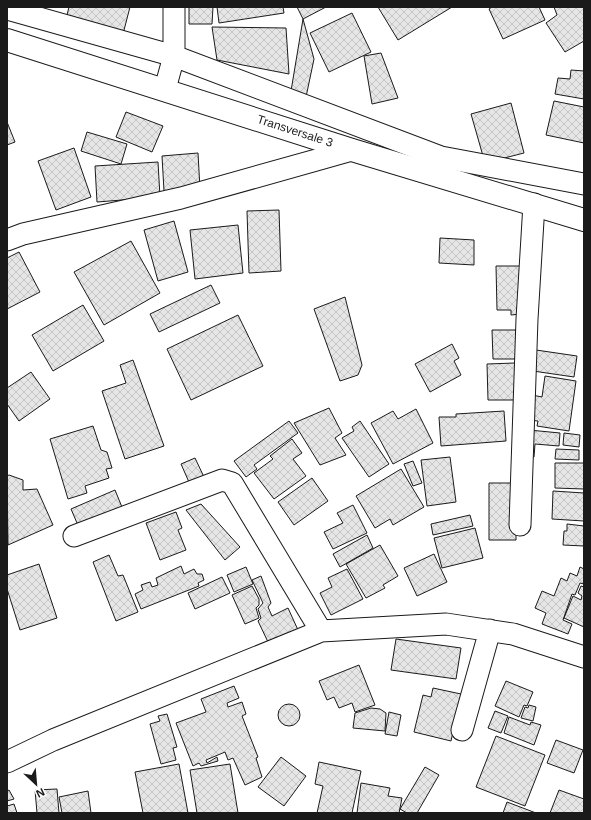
<svg xmlns="http://www.w3.org/2000/svg" width="591" height="820" viewBox="0 0 591 820" font-family="Arial,sans-serif">
  <style>
    .building { fill: url(#building-cross-hatch); stroke: #1a1a1a }
    .lines { fill: none; stroke-linecap: round; stroke-linejoin: round }
    .minor-casing { stroke: #1a1a1a; stroke-width: 23 }
    .secondary-casing { stroke: #1a1a1a; stroke-width: 24 }
    .minor { stroke: #fff; stroke-width: 21 }
    .secondary { stroke: #fff; stroke-width: 22 }
    .labels { text-anchor: middle; dominant-baseline: central; stroke-width: 3; stroke-linejoin: round; paint-order: stroke }
    .street-label { font-size: 12px; fill: #1a1a1a; stroke: #fff }
  </style>
  <defs>
    <pattern id="building-cross-hatch" width="8" height="8" patternUnits="userSpaceOnUse"><rect width="8" height="8" fill="#e6e6e6"/><path d="M0 0l8 8M0 8l8-8" fill="none" stroke="#c5c5c5"/></pattern>
  </defs>
  <rect width="100%" height="100%" fill="#fff"/>
  <path class="building" d="M69 7H130L123 34 66 19Z
    M189 7H213L212 24H189Z
    M217 7H283L284 13 219 23Z
    M297 7H326L303 19Z
    M378 7H452L398 40Z
    M492 7H539L545 20 503 39 489 9Z
    M554 7H584V41L565 52 546 23 557 15Z
    M352 13 371 52 329 72 310 33Z
    M303 19 314 59 306 97 291 91Z
    M212 27 286 28 289 74 217 60Z
    M381 53 398 98 372 104 364 56Z
    M571 70 584 71V99L555 94 558 78 570 79Z
    M554 101 584 107V143L546 135Z
    M511 103 524 153 485 163 471 114Z
    M126 112 163 126 152 152 116 137Z
    M7 122 15 142 7 145Z
    M87 132 127 144 121 164 81 151Z
    M74 148 91 197 56 210 38 161Z
    M198 153 200 189 164 191 162 156Z
    M158 162 160 197 97 202 95 166Z
    M279 210 281 271 249 273 247 211Z
    M174 221 188 272 158 281 144 230Z
    M238 225 243 273 195 279 190 230Z
    M440 238 474 240V265L439 263Z
    M131 241 160 293 104 325 74 272Z
    M19 252 40 292 7 309V258Z
    M496 266H520L521 314 511 315V310H497Z
    M211 285 220 303 159 332 150 314Z
    M345 297 362 365 358 375 340 381 314 309Z
    M83 305 104 341 53 371 32 335Z
    M238 315 263 366 191 400 167 349Z
    M492 330H516V359H493Z
    M452 344 459 358 454 361 461 375 430 392 415 364Z
    M536 350 577 356 574 377 533 371Z
    M133 360 164 446 125 459 102 391 126 383 120 365Z
    M515 363V400H488L487 364Z
    M31 372 50 399 19 421 7 404V388Z
    M545 376 576 381 569 431 537 426 538 421 528 420 532 395 542 397Z
    M329 408 342 433 335 438 346 455 320 465 294 423Z
    M416 409 433 443 393 464 371 423 393 411 398 419Z
    M504 411 506 441 441 446 439 417H456V414Z
    M289 421 298 433 254 465 257 469 246 477 234 461Z
    M360 421 389 464 369 477 342 438 354 431 352 427Z
    M93 426 101 450 107 452 112 468 106 469 109 478 85 486 87 493 68 499 50 439Z
    M529 430 560 433 559 446 535 444 534 457 526 456Z
    M564 433 580 435 579 447 563 445Z
    M292 439 302 453 293 459 306 476 274 499 254 473 273 459 270 456Z
    M556 449 579 450V460L555 459Z
    M450 457 456 502 427 506 421 460Z
    M195 458 204 477 192 489 181 464Z
    M413 461 422 483 413 486 404 464Z
    M555 463H584V489L555 488Z
    M401 469 424 507 393 525 390 519 375 528 356 496Z
    M9 475 23 480V490L37 489 53 525 8 545 7 476Z
    M312 478 328 501 294 525 278 502Z
    M489 483H513L516 499V540H489Z
    M115 490 124 512 80 530 71 509Z
    M553 491 584 493V521L552 519Z
    M201 504 240 547 225 560 186 510Z
    M353 505 367 533 333 549 324 532 343 523 337 513Z
    M176 512 182 528 178 530 186 550 160 560 146 523Z
    M470 515 473 526 433 535 431 524Z
    M567 524 584 526V546L563 545 564 531H567Z
    M475 528 483 558 442 568 434 538Z
    M367 535 373 548 340 567 333 554Z
    M380 545 398 576 383 585 385 588 366 598 346 564Z
    M434 554 447 582 417 596 404 568Z
    M109 555 118 576 123 575 138 612 116 621 93 562Z
    M39 564 57 618 20 630 7 589V575Z
    M181 566 184 574 194 569 197 574H202L204 580 198 583 199 586 141 609 135 594 143 590 141 585 150 582 152 587 158 585 156 578Z
    M246 567 253 584 234 592 227 575Z
    M580 567 584 569V584L580 583 575 595 572 594 563 620 572 624 568 634 542 624 546 613 535 608 542 591 554 596 561 578 567 581 570 573 577 576Z
    M347 569 363 599 331 615 320 593 332 587 328 578Z
    M261 576 271 603 268 607 272 616 288 608 298 630 268 642 258 621 261 618 258 609 263 603 252 580Z
    M222 577 230 593 195 609 188 593Z
    M252 586 259 599V605L256 608 259 618 245 624 232 595Z
    M581 586 584 587V627L564 618 573 596 581 600 582 596 578 593Z
    M396 639 461 648 456 679 391 670Z
    M359 665 375 705 355 712 352 703 339 708 334 697 327 700 319 681Z
    M506 681 533 692 527 706 524 705 519 717 495 706Z
    M234 686 239 698 227 703 228 707 242 702 246 714 242 716 258 757 256 758 262 777 245 785 233 758 228 760 225 752 206 760 207 763 217 757 218 761 201 766 199 763 193 766 176 723 206 712 201 699Z
    M433 688 461 694 451 741 414 732 423 695 431 697Z
    M278 715a11 11 0 1 1 22 0a11 11 0 1 1-22 0Z
    M529 705 536 707 533 721 521 718 525 707 528 708Z
    M371 708 380 709 386 713 385 731 353 728 355 713Z
    M495 711 508 716 501 733 488 728Z
    M389 712 401 715 397 736 385 734Z
    M167 714 177 747 173 748 176 760 161 764 150 724 160 721 158 716Z
    M509 717 530 725 531 722 541 725 534 745 504 733Z
    M496 736 545 755 525 806 476 787Z
    M556 740 583 750 574 773 547 763Z
    M281 757 306 776 284 806 258 787Z
    M319 762 361 771 352 813H317L323 786 315 784Z
    M179 764 188 813H143L135 772Z
    M230 764 238 813H197L190 770Z
    M425 767 439 775 417 813H407L400 809Z
    M361 783 390 788 388 796 402 798 399 813H357Z
    M57 789 59 813H37L35 790Z
    M9 790 14 799 7 801V791Z
    M559 790 584 799V813H550Z
    M88 791 91 813H62L59 797Z
    M507 802 536 813H503Z
    M14 804 17 813H7V806Z"/>
  <g class="lines">
    <g class="minor-casing">
      <path id="minor" d="M7 9 174 56 441 157 584 184
        M165 89 174 56V7
        M7 240 23 234 181 198 352 150
        M520 525 527 319 534 204
        M74 536 222 480 232 483 321 631
        M462 730 490 630
        M7 762 53 740 321 631 446 624 513 634 584 657"/>
    </g>
    <g class="secondary-casing">
      <path id="secondary" d="M7 40 352 150 584 220"/>
    </g>
    <use href="#minor" class="minor"/>
    <use href="#secondary" class="secondary"/>
  </g>
  <g class="labels">
    <g class="street-label">
      <text transform="translate(295 131) rotate(18)">Transversale 3</text>
    </g>
  </g>
  <rect width="591" height="820" fill="none" stroke="#1a1a1a" stroke-width="16"/>
  <g transform="translate(36 784) rotate(154)" stroke="#ffffff" stroke-width="3" paint-order="stroke">
  <path d="M0-3L7 15L0 10L-7 15Z" fill="#1a1a1a"/>
  <text y="-6" font-size="11" font-weight="bold" text-anchor="middle" fill="#1a1a1a">N</text>
  </g>
</svg>
